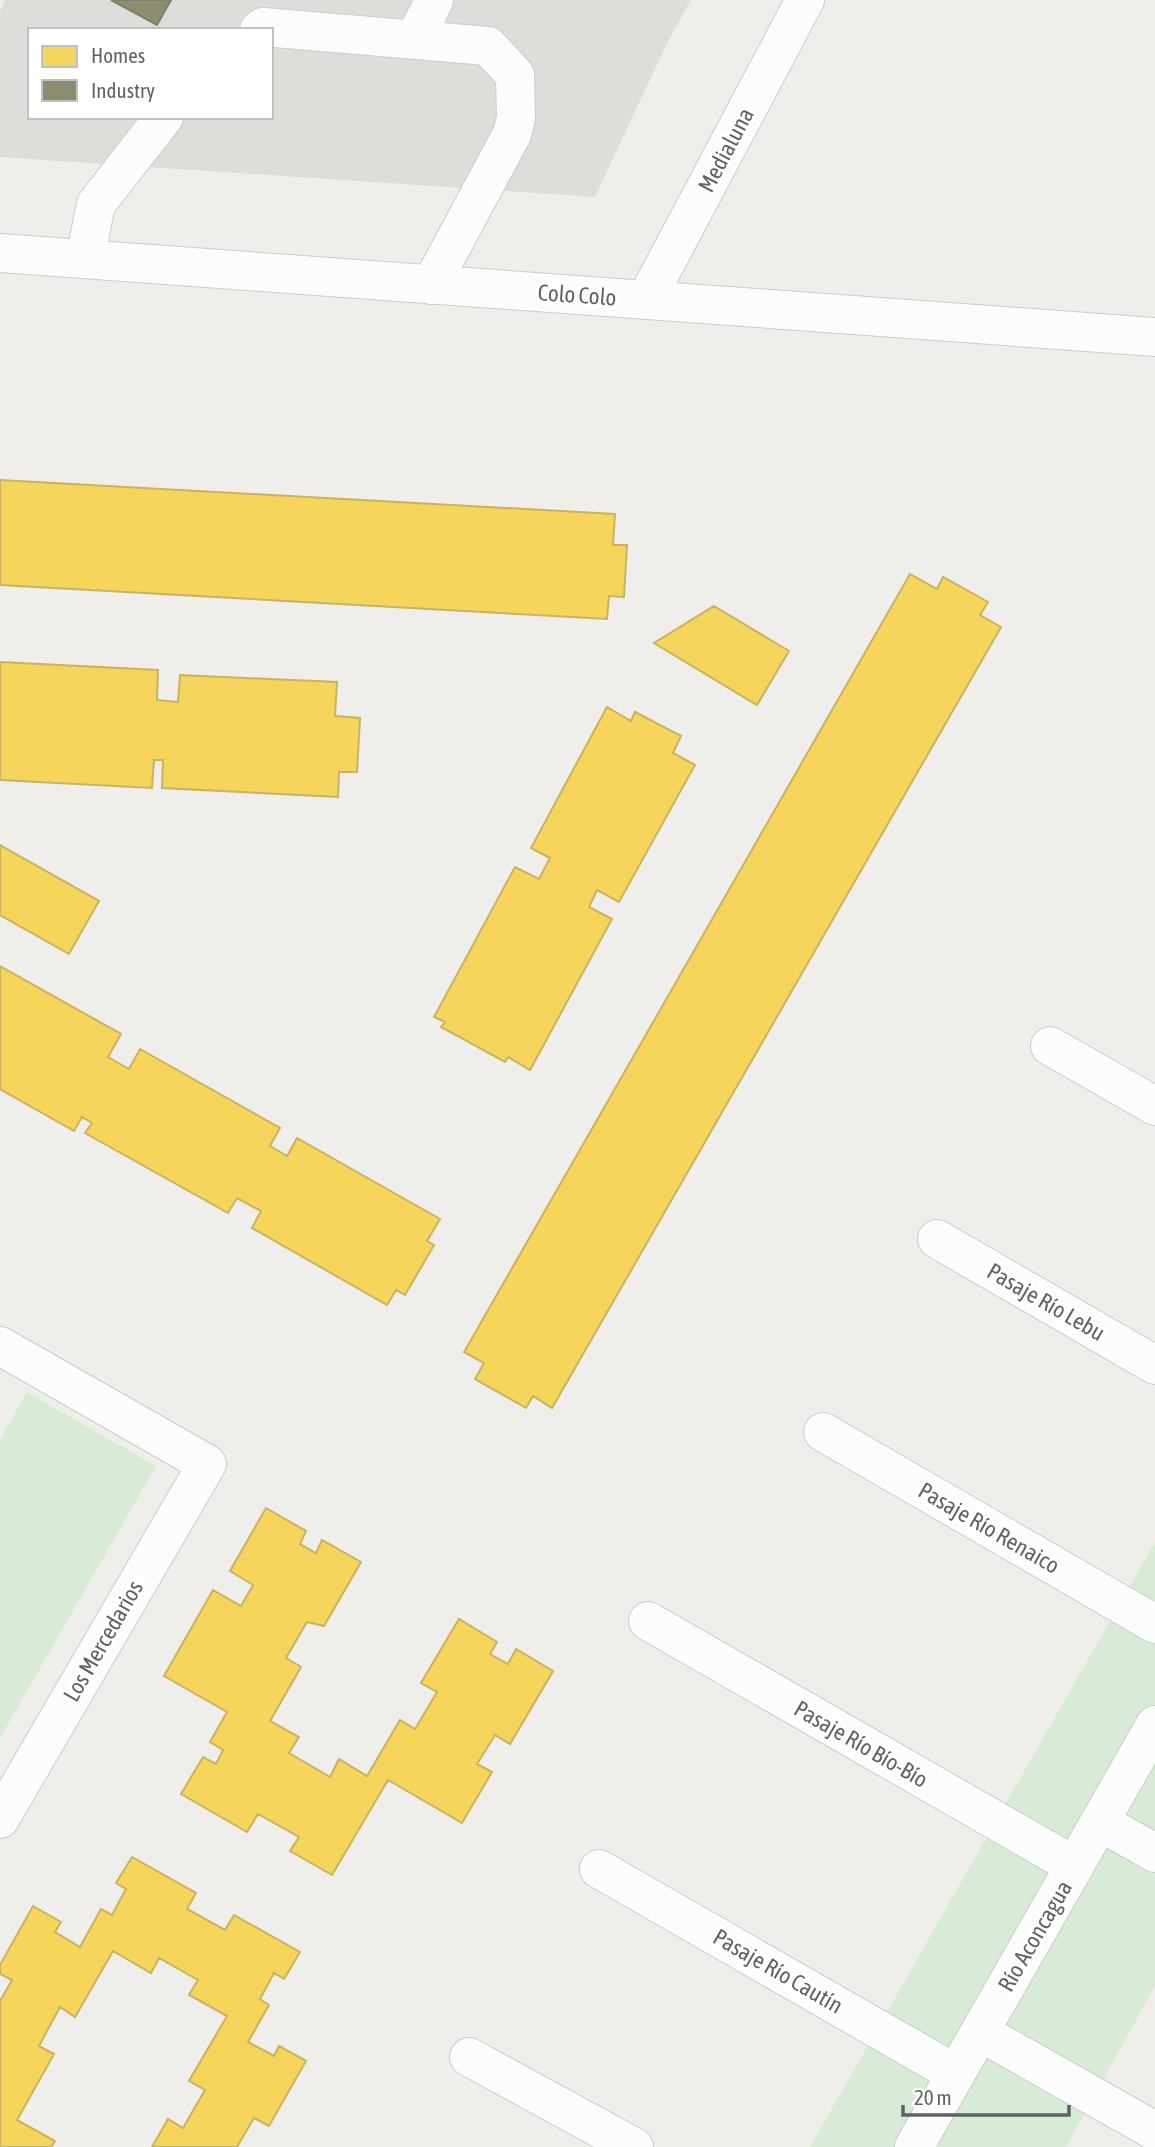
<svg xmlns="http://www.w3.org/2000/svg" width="1155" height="2147" viewBox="0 0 1155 2147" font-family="'Asap Condensed',sans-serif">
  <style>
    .industrial { fill: #dfddda; fill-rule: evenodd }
    .green { fill: #d8ebd6 }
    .homes { fill: #f6d55c; stroke: #c9b360; stroke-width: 2 }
    .industry { fill: #8c8c6e; stroke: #7e806c; stroke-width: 2 }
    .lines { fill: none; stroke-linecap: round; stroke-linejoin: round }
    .minor-casing { stroke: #cbcccc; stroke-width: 40 }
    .minor { stroke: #fdfcfc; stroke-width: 38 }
    .labels { text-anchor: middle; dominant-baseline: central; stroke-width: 7; stroke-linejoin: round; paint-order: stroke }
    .street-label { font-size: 23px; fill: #5f6368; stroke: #fff }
  </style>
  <rect width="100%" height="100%" fill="#efeeea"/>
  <path class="industrial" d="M5 0H691L667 43 595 197 0 157V11ZM30 30H271V117H30Z"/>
  <path class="green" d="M27 1392 156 1466 0 1738V1440Z
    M1155 1542V1986L1066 2147H810Z"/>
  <path class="homes" d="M0 480 615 514 613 545H627L624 597 609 596 607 619 0 585Z
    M910 574 937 589 943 577 988 602 980 615 1001 627 552 1408 533 1396 526 1408 475 1379 484 1363 464 1352Z
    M714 606 789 651 757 705 654 643Z
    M0 662 158 670 157 700 178 702 180 675 337 682 335 716 360 718 357 772H339L338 797 162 788 163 760H154L152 788 0 780Z
    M607 707 631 721 635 712 681 736 673 753 695 765 619 902 597 890 589 907 612 919 530 1070 508 1057 505 1062 441 1027 445 1022 434 1017 515 867 539 879 550 858 531 848Z
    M0 845 99 901 69 954 0 915Z
    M0 966 121 1034 108 1057 129 1069 140 1049 280 1128 270 1146 287 1156 297 1138 440 1219 427 1241 434 1245 405 1295 396 1290 387 1305 252 1228 261 1211 237 1198 228 1213 85 1133 92 1123 82 1117 74 1131 0 1089Z
    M266 1508 306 1531 300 1544 316 1553 322 1540 361 1562 324 1626 307 1622 286 1658 301 1667 270 1721 299 1737 289 1753 330 1777 339 1759 367 1776 400 1720 415 1729 437 1692 421 1683 459 1619 497 1642 490 1654 508 1664 516 1649 553 1671 510 1744 495 1735 477 1764 492 1772 462 1823 388 1780 332 1875 290 1851 299 1837 258 1814 247 1832 181 1794 203 1757 216 1764 223 1750 210 1742 227 1712 164 1676 213 1590 241 1606 253 1585 230 1571Z
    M132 1857 196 1893 187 1909 225 1930 234 1915 300 1952 284 1979 274 1973 260 1999 269 2005 248 2042 274 2056 279 2046 306 2061 269 2126 254 2118 237 2147H152L168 2119 183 2128 205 2090 189 2081 227 2016 189 1995 198 1980 159 1958 151 1973 113 1951 75 2017 60 2007 39 2046 54 2054 17 2120 55 2141 51 2147H0V2001L12 1980 0 1974V1965L33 1906 61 1922 55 1932 80 1947 101 1909 112 1915 126 1889 116 1883Z"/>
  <path class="industry" d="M111 0H171L157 25Z"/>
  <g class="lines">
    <g class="minor-casing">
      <path id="minor" d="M259 30 263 27 488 46 515 75 516 118 512 134 431 285
        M415 40 434 0
        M0 253 1155 337
        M85 259 96 204 164 117
        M646 300 805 0
        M1050 1046 1155 1106
        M937 1239 1155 1365
        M0 1346 207 1464 0 1819
        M823 1432 1155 1624
        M648 1621 1075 1866
        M1100 1822 1155 1853
        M599 1869 956 2074
        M980 2032 1155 2131
        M469 2057 634 2147
        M914 2147 1155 1725"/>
    </g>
    <use href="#minor" class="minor"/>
  </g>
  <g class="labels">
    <g class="street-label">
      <text transform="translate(726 150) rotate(-62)">Medialuna</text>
      <text transform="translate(577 295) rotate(4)">Colo Colo</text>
      <text transform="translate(1046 1302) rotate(30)">Pasaje Río Lebu</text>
      <text transform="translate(989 1528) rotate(30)">Pasaje Río Renaico</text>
      <text transform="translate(103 1641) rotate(-60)">Los Mercedarios</text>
      <text transform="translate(861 1744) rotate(30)">Pasaje Río Bío-Bío</text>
      <text transform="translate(1035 1936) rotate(-60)">Río Aconcagua</text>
      <text transform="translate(778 1971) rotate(30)">Pasaje Río Cautín</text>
    </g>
  </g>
  <rect x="28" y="28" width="245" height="91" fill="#ffffff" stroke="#bfc1c3" stroke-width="2"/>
  <rect x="42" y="46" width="35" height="21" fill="#f6d55c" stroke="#bfc1c3" stroke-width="2"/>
  <text x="91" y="63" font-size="21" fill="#5f6368">Homes</text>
  <rect x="42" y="80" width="35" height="21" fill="#8c8c6e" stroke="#bfc1c3" stroke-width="2"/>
  <text x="91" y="98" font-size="21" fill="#5f6368">Industry</text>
  <path d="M903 2105v10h166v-10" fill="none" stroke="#5f6368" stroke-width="3.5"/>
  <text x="914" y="2105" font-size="21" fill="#5f6368" stroke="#ffffff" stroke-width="5" paint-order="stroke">20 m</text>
</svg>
